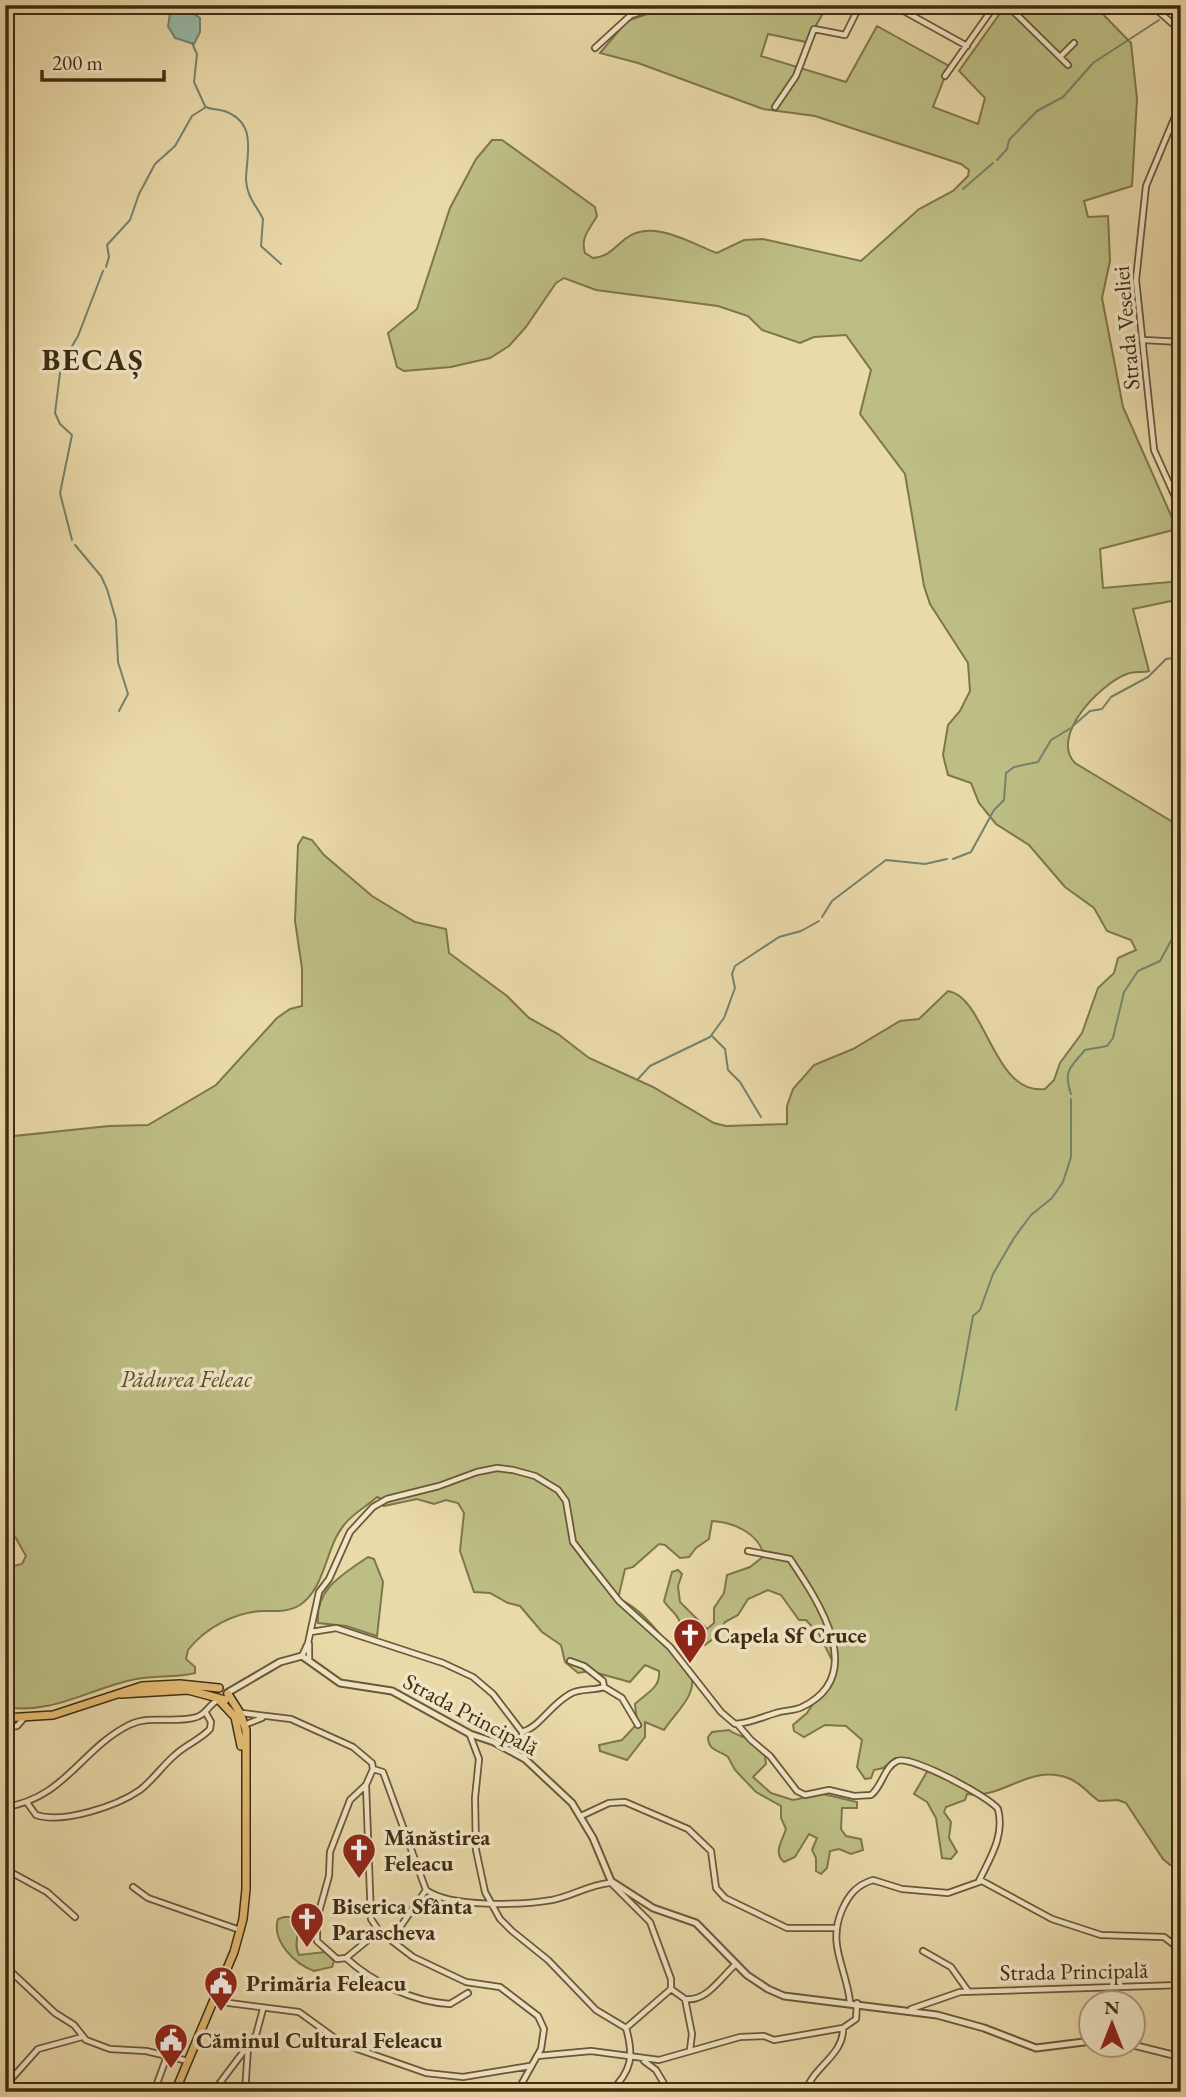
<svg xmlns="http://www.w3.org/2000/svg" width="1186" height="2097" viewBox="0 0 1186 2097" font-family="'EB Garamond',serif">
  <style>
    .green { fill: #bdbe84; stroke: #7e764b; stroke-width: 2 }
    .water { fill: #98baaa; stroke: #74826d; stroke-width: 2 }
    .lines { fill: none; stroke-linecap: round; stroke-linejoin: round }
    .stream { stroke: #74826d; stroke-width: 2 }
    .minor-casing { stroke: #6a5838; stroke-width: 8 }
    .tertiary-casing { stroke: #6a5838; stroke-width: 9 }
    .primary-casing { stroke: #3f2d12; stroke-width: 10 }
    .minor { stroke: #f1e6c7; stroke-width: 4.5 }
    .tertiary { stroke: #f1e6c7; stroke-width: 5 }
    .primary { stroke: #e5bc74; stroke-width: 7 }
    .labels { text-anchor: middle; dominant-baseline: central; stroke-width: 7; stroke-linejoin: round; paint-order: stroke }
    .street-label { font-size: 23px; fill: #3f2d12; stroke: #f1e6c7 }
    .park-label { font-size: 23px; font-style: italic; fill: #584a29; stroke: #f1e6c7 }
    .poi-label { font-size: 23px; font-weight: bold; fill: #3f2d12; stroke: #f1e6c7; text-anchor: start }
    .district-label { font-size: 30px; font-weight: bold; letter-spacing: 2px; fill: #3f2d12; stroke: #f1e6c7 }
  </style>
  <rect width="100%" height="100%" fill="#ead9a9"/>
  <filter id="stains"><feTurbulence type="fractalNoise" baseFrequency=".00286" numOctaves="4"/><feColorMatrix values="0 0 0 0 .2 0 0 0 0 .09 0 0 0 0 .02 0 0 0 .5 -.17"/></filter>
  <radialGradient id="worn" r=".72"><stop offset=".6" stop-color="#630" stop-opacity="0"/><stop offset="1" stop-color="#630" stop-opacity=".3"/></radialGradient>
  <path class="green" d="M674 5H828L806 42 768 34 761 56 846 82 877 26 949 66 933 107 978 124 985 98 959 71 1006 5H1094L1131 43 1137 99 1132 186 1084 201 1088 217 1108 216 1110 261 1102 298 1123 407 1177 529 1100 549 1103 588 1181 581V599L1133 609 1149 671C1142 673 1134 671 1127 674 1101 683 1049 736 1075 763L1181 827V1866L1170 1865 1163 1859 1126 1803 1118 1800 1099 1801C1088 1794 1082 1783 1068 1778 1030 1763 1003 1800 967 1794L965 1800 946 1807 944 1812 951 1822 949 1838 957 1852 951 1859 942 1858 936 1818 927 1802 914 1794 928 1770 909 1758H896L883 1768 874 1770 871 1778 865 1779 857 1767 862 1740 846 1726 825 1725 804 1737 794 1731 793 1725 807 1713 836 1668 819 1634 806 1620H799L781 1595 768 1590 748 1599 738 1615 725 1622 717 1636 705 1645C683 1645 685 1635 679 1620 676 1613 668 1608 664 1601L672 1572 678 1570 682 1574 678 1586 680 1602 707 1629 714 1623V1608L724 1593 727 1575 750 1567 764 1556C759 1533 733 1522 712 1521L709 1539 696 1548 689 1557 680 1558 665 1545 659 1544 633 1567 625 1569 618 1599C647 1609 674 1654 692 1678 695 1698 673 1715 664 1730L645 1722V1737L627 1760 600 1751 599 1745 622 1740 637 1724 635 1704C646 1693 661 1688 659 1671L645 1665 630 1682 590 1671 578 1673 565 1662 561 1645 542 1632 520 1606 508 1603 490 1593 474 1592 460 1551 464 1513 458 1503 446 1500 434 1504 417 1499 384 1506V1500L377 1497C366 1507 353 1513 344 1525 325 1548 326 1587 300 1605 289 1612 275 1611 263 1611 235 1612 205 1628 188 1650L186 1659 195 1667V1673C176 1678 155 1675 136 1679 90 1688 54 1715 5 1707V1568L22 1564 26 1556 5 1519V1137L109 1126 148 1125 216 1085 277 1018 290 1009 302 1006V968L295 921 298 845 303 837 312 840 324 855 372 896 415 922 446 929 449 953 507 996 529 1018 558 1034 589 1058 653 1087 714 1123 726 1126 787 1124V1106L793 1089 814 1065 853 1049 900 1021 919 1019 948 991C986 997 993 1096 1045 1089L1054 1080 1060 1063 1082 1033 1098 988 1114 973 1118 958 1136 950 1131 940 1107 931 1094 908 1065 887 1029 845 996 824 979 803 971 783 948 775 943 755 948 725 960 711 970 691 968 663 930 604 924 586 905 474 860 414 871 370 846 335 814 337 800 343 762 330 748 316 718 306 596 290 564 278 556 283 526 327 509 346 490 358 451 367 404 371 397 367 388 333 417 309 450 208 476 159 492 140H502L595 207 597 216C590 229 580 237 585 253L593 258C608 257 614 248 625 239 652 218 690 243 717 253L744 240 763 239 861 261 919 209 953 191 968 176 969 170 961 164 815 116 763 109 638 63 600 53 627 21Z
    M368 1557 374 1559 383 1582 377 1636 346 1626 318 1623C315 1589 342 1575 368 1557Z
    M729 1730C740 1738 754 1738 764 1749L766 1764 753 1777 771 1793 793 1800 823 1794 857 1802V1808H842L841 1829 846 1836 861 1839 863 1850 851 1854 839 1849 830 1851 827 1868 821 1874 816 1871V1858L812 1850 817 1838 809 1834 795 1857 784 1862C773 1853 782 1841 786 1829L781 1818V1806L756 1792 735 1770 728 1757C719 1750 708 1751 708 1737L712 1732Z
    M284 1917H294C303 1930 292 1943 299 1955L325 1952 334 1961 332 1967 314 1971C295 1964 271 1941 278 1919Z"/>
  <path class="water" d="M186 8 200 18V32L194 44 175 38 168 26 170 14Z"/>
  <g class="lines">
    <path class="stream" d="M192 43 197 54 194 82 205 106
      M997 160 1007 149 1009 140 1037 111 1063 97 1093 63 1159 20
      M963 189 993 163
      M106 267 109 257 107 245 130 220 139 194 155 164 175 146 192 116 206 107C212 110 220 109 227 112 258 125 246 156 246 180 247 198 257 206 263 219L261 246 281 264
      M72 540 60 493 72 435 60 424 55 413 61 365 78 336 103 271
      M75 545 101 576 107 589 116 620 118 662 128 694 119 711
      M1074 725 1090 711 1102 709 1111 697 1148 677 1166 659 1181 657
      M953 859 971 852 994 810 1004 800 1006 773 1014 767 1038 762 1051 740 1071 728
      M822 917 832 901 886 860 925 864 947 859
      M712 1036 725 1049 728 1070 740 1082 761 1117
      M638 1079 650 1066 710 1037 724 1018 735 988 732 974 735 966 779 937 801 931 819 921
      M1071 1094C1063 1070 1070 1068 1085 1050L1107 1046 1113 1038 1124 992 1138 971 1160 961 1173 937 1181 906
      M956 1410 973 1316 980 1310 993 1274 1014 1238 1031 1215 1052 1198 1063 1182 1071 1157V1099"/>
    <g class="minor-casing">
      <path id="minor" d="M893 5 967 46
        M1007 5 1068 65
        M1151 5 1181 31
        M595 48 631 15 664 5
        M1060 57 1074 43
        M945 76 995 5
        M1181 102 1146 186 1136 280 1154 450 1181 510
        M775 107 796 76 814 29 845 35 860 5
        M1144 340 1181 342
        M311 1632 336 1628 443 1663 473 1677 493 1694 522 1732 525 1759
        M302 1656 308 1643 319 1592 329 1579 350 1532 373 1507 387 1499 439 1486 477 1472 497 1468 513 1470 535 1476 558 1490 566 1501 573 1542 589 1563 619 1601 670 1647 721 1712 735 1724C751 1723 762 1717 776 1713 785 1710 794 1711 802 1707 870 1675 816 1598 790 1559L748 1551
        M309 1660V1644
        M604 1687 622 1698 638 1725
        M242 1713 291 1719 353 1747 372 1763 373 1769 366 1785 371 1919 379 1931 413 1957 466 1982 500 1987 538 2016 544 2029 541 2049 517 2092
        M244 1725 262 1718
        M738 1725 751 1740 770 1756 797 1791 805 1795 829 1790 854 1796 871 1795C882 1787 884 1767 897 1761 911 1755 988 1796 998 1809 1005 1836 990 1858 979 1881
        M5 1728 17 1726 25 1717
        M522 1732C540 1727 549 1706 570 1694 580 1688 593 1691 604 1687L603 1681 584 1666 570 1661
        M470 1735 479 1759 475 1798 476 1850 485 1892 500 1919 512 1931 548 1960 596 2010 626 2028C634 2056 632 2071 610 2092
        M373 1769 383 1772 426 1890C451 1908 522 1905 552 1900 572 1896 589 1885 609 1883
        M366 1785 350 1800 330 1852 329 1876 317 1919V1941L337 1959 346 1958C372 1982 413 2002 450 2004L468 1993
        M28 1804 36 1815C63 1824 117 1806 140 1790 153 1780 162 1766 175 1755 185 1745 200 1740 210 1729L211 1722 206 1713
        M5 1807C64 1799 81 1749 129 1725 150 1715 171 1723 193 1718 206 1716 208 1705 218 1700
        M581 1816 609 1803 625 1802 688 1829 711 1851 716 1888 725 1898 787 1928H834
        M5 1869 47 1892 75 1917
        M610 1882 650 1922 671 1979V1989L626 2028
        M133 1887 148 1898 237 1929
        M391 1940 426 1890
        M923 1951 951 1967 968 1991
        M346 1958 379 1931
        M5 1966 55 2013 74 2025 86 2040 110 2049 146 2051 184 2060
        M671 1989 685 1999C707 2002 721 1977 736 1964
        M685 1999 692 2034 690 2050
        M214 2001 299 2012 343 2044 426 2073 463 2077 530 2066
        M850 2002C846 1967 827 1945 842 1910 849 1894 857 1885 873 1880L902 1889 948 1893 982 1881 1052 1919 1101 1935 1164 1937 1181 1950
        M911 2009 960 1992 1181 1985
        M537 2056 591 2051 659 2060 740 2037 764 2036 774 2040 843 2028 856 2019 857 2003
        M644 2061 656 2070 669 2092
        M5 2086 38 2049 82 2037
        M154 2092 167 2056
        M213 2092 256 2035 263 2009
        M245 2092 248 2048
        M805 2092C813 2067 844 2055 843 2028"/>
    </g>
    <g class="tertiary-casing">
      <path id="tertiary" d="M227 1693 280 1662 302 1656 340 1683 392 1691 470 1734 494 1742 525 1759 572 1803 593 1838 611 1881 653 1908 696 1923 747 1975 768 1989 784 1996 937 2015 984 2028 1036 2048 1092 2041
        M1129 2044 1181 2057"/>
    </g>
    <g class="primary-casing">
      <path id="primary" d="M121 1694 188 1690 225 1700
        M220 1701 235 1717 241 1746
        M5 1718 53 1715 142 1686 180 1684 219 1688
        M175 2092 234 1952 243 1919 246 1889V1730L240 1713 228 1694"/>
    </g>
    <use href="#minor" class="minor"/>
    <use href="#tertiary" class="tertiary"/>
    <use href="#primary" class="primary"/>
  </g>
  <defs>
    <g id="church-pin" transform="scale(1.75)"><path d="M0 17L-7.5 6A9.5 9.5 0 1 1 7.5 6Z" fill="#8f2418" stroke="#f1e6c7"/><path d="M-1.2-6h2.4v3.5h3.3v2.4h-3.3V6h-2.4V-.1h-3.3v-2.4h3.3Z" fill="#fff"/></g>
    <g id="civic-pin" transform="scale(1.75)"><path d="M0 17L-7.5 6A9.5 9.5 0 1 1 7.5 6Z" fill="#8f2418" stroke="#f1e6c7"/><path d="M-.6-6.5H3V-4.5H.6V-3L4-1V1h2V6H-6V1h2V-1L-.6-3ZM-1.2 2.5V6h2.4V2.5Z" fill="#fff"/></g>
  </defs>
  <g fill-rule="evenodd">
    <use href="#church-pin" x="690" y="1635"/>
    <use href="#church-pin" x="359" y="1850"/>
    <use href="#church-pin" x="307" y="1919"/>
    <use href="#civic-pin" x="221" y="1983"/>
    <use href="#civic-pin" x="171" y="2040"/>
  </g>
  <g class="labels">
    <g class="street-label">
      <text transform="translate(1126 328) rotate(-95)">Strada Veseliei</text>
      <text transform="translate(471 1714) rotate(28)">Strada Principală</text>
      <text transform="translate(1074 1971) rotate(-1)">Strada Principală</text>
    </g>
    <g class="park-label">
      <text x="186" y="1379">Pădurea Feleac</text>
    </g>
    <g class="poi-label">
      <text x="714" y="1635">Capela Sf Cruce</text>
      <text x="384" y="1837">Mănăstirea<tspan x="384" dy="26">Feleacu</tspan></text>
      <text x="332" y="1906">Biserica Sfânta<tspan x="332" dy="26">Parascheva</tspan></text>
      <text x="246" y="1983">Primăria Feleacu</text>
      <text x="196" y="2040">Căminul Cultural Feleacu</text>
    </g>
    <g class="district-label">
      <text x="93" y="359">BECAȘ</text>
    </g>
  </g>
  <rect width="1186" height="2097" fill="none" stroke="#ead9a9" stroke-width="28"/>
  <rect x="7" y="7" width="1172" height="2083" fill="none" stroke="#3f2d12" stroke-width="3.5"/>
  <rect x="14" y="14" width="1158" height="2069" fill="none" stroke="#3f2d12" stroke-width="2"/>
  <g transform="translate(1112 2024)"><circle r="33" fill="#f1e6c7" stroke="#aa9c7f" stroke-width="2"/>
  <path d="M0-5L12 26L0 18L-12 26Z" fill="#8f2418"/>
  <text y="-10" font-size="19" font-weight="bold" text-anchor="middle" fill="#3f2d12">N</text>
  </g>
  <path d="M42 70v10h122v-10" fill="none" stroke="#3f2d12" stroke-width="3.5"/>
  <text x="52" y="70" font-size="21" fill="#3f2d12" stroke="#f1e6c7" stroke-width="5" paint-order="stroke">200 m</text>
  <rect width="100%" height="100%" filter="url(#stains)"/>
  <rect width="100%" height="100%" fill="url(#worn)"/>
</svg>
